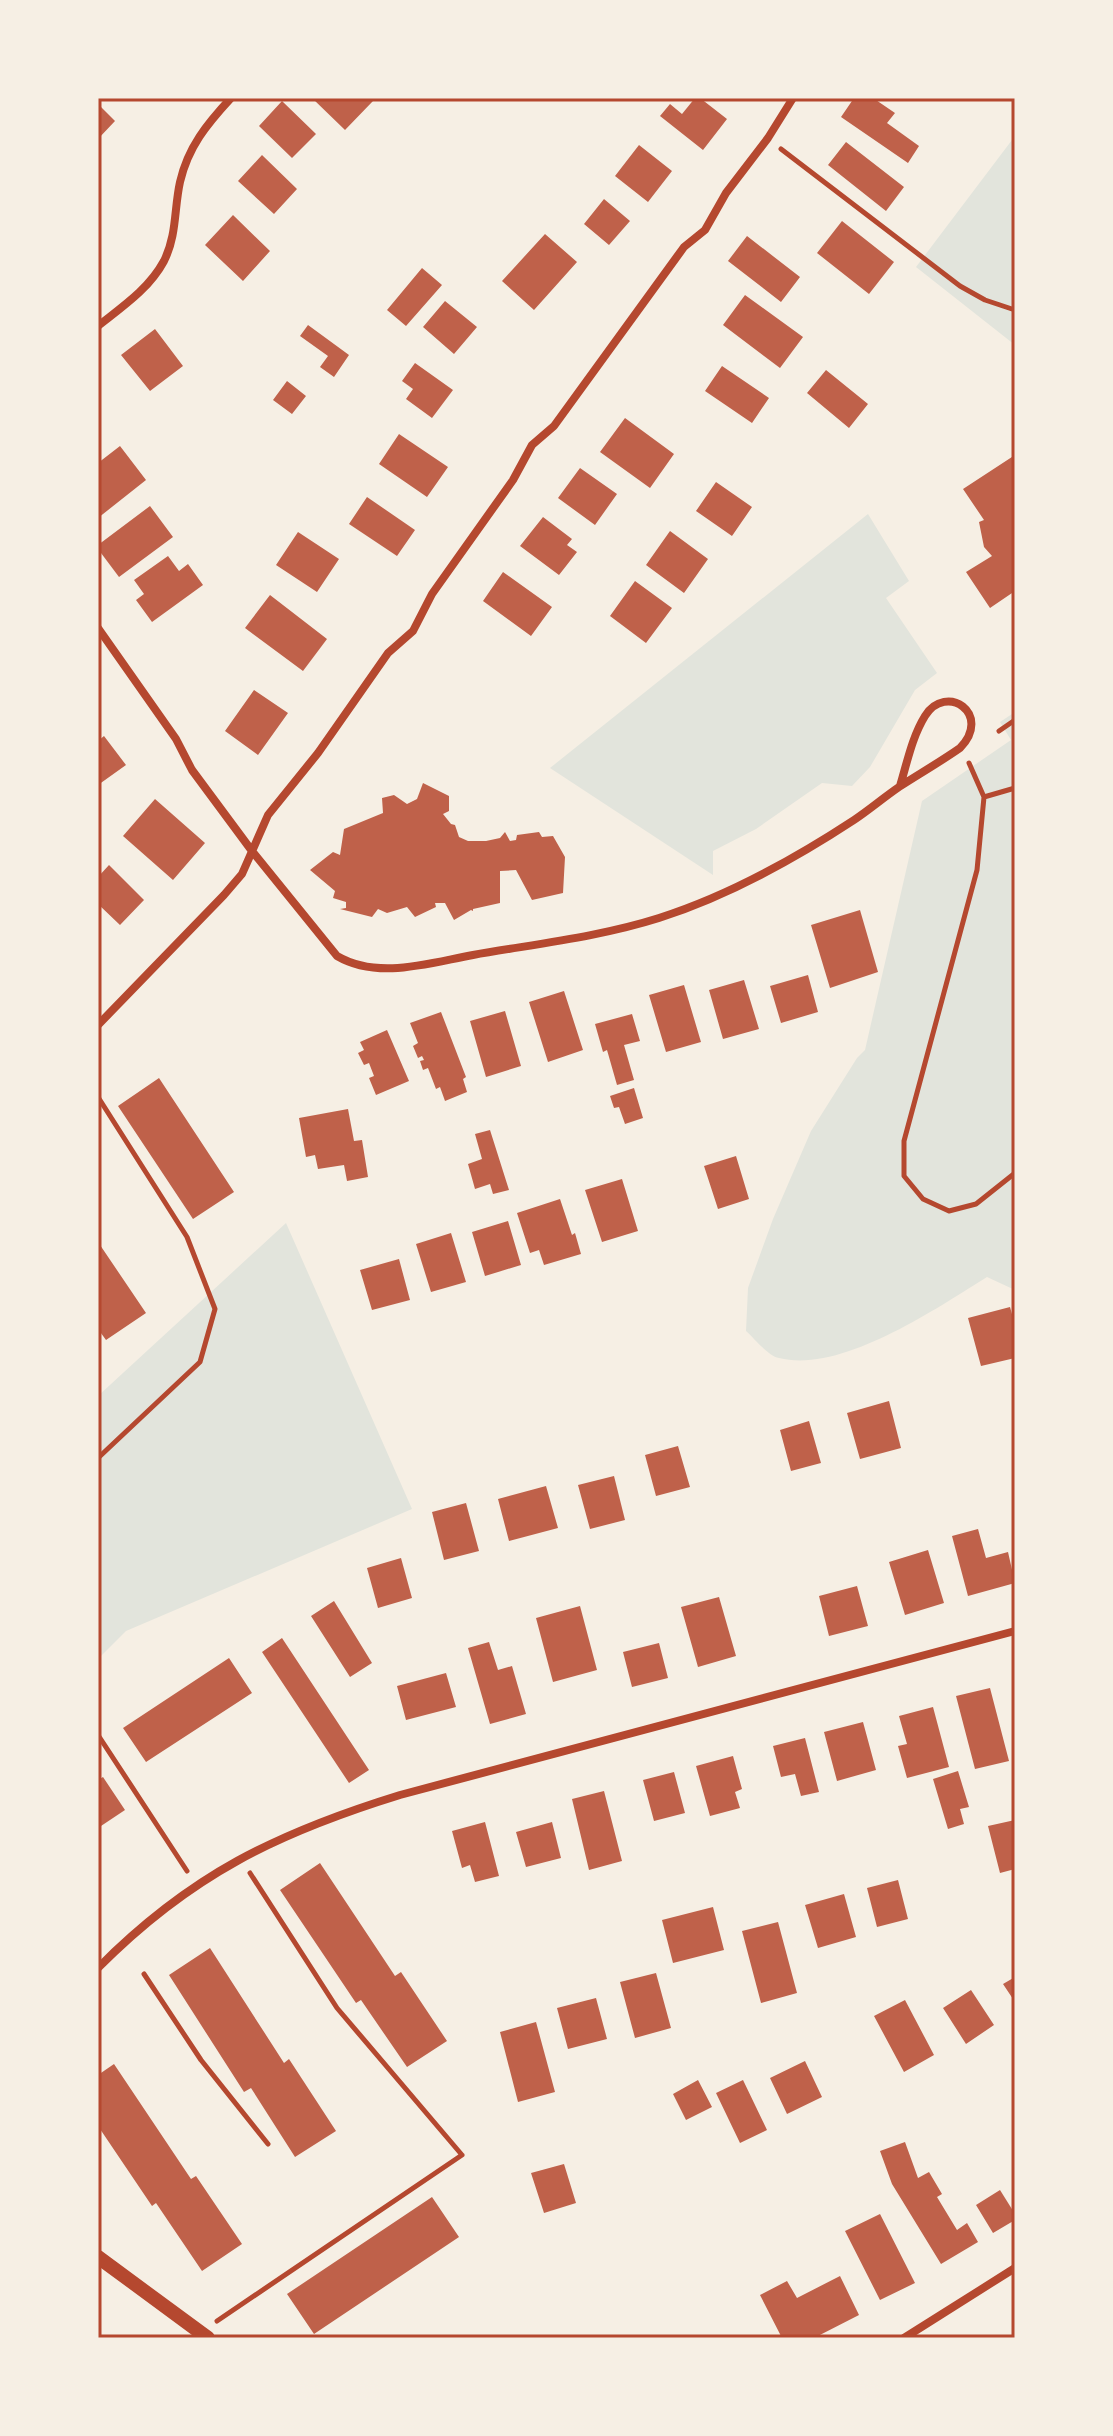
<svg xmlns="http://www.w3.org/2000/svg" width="1113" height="2436" viewBox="0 0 1113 2436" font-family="'PT Sans Narrow',sans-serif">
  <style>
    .green { fill: #e2e4dc }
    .building { fill: #bf614a }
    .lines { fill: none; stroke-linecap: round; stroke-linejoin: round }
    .path { stroke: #b5482f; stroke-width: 5 }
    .minor { stroke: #b5482f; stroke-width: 8 }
    .tertiary { stroke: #b5482f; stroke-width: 14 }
    .neatline { fill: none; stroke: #b5482f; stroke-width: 3 }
  </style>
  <rect width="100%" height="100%" fill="#f6efe4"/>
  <path class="green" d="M1015 136V345L916 267Z
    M868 514 909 581 886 598 937 673 915 690 870 767 852 786 822 783 756 829 713 851V875L550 768Z
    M1015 712V1290L987 1277C937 1308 841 1374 779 1358 768 1356 755 1339 746 1331L748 1288 773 1219 811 1131 857 1058 865 1050 922 801 1011 740 1000 722Z
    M286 1223 412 1509 126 1631 98 1659V1396Z"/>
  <path class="building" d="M312 98H370L373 101 345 130Z
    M695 98H700L727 119 703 150 660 116 670 104 682 114Z
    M854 98H873L895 113 887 123 919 146 908 163 841 117Z
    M282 101 316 134 292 158 259 126Z
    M98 104 115 121 98 139Z
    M846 142 904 187 886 211 828 165Z
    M639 145 672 171 648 202 615 176Z
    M262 155 297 189 274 214 238 181Z
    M604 199 630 221 609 245 584 224Z
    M233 215 270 251 243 281 205 245Z
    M842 221 894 262 869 294 817 253Z
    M545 234 577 262 534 310 502 281Z
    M747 236 800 277 781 302 728 261Z
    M422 268 442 285 406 326 387 310Z
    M745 295 803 337 780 368 723 325Z
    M445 301 477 327 454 354 423 327Z
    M308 325 349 355 334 377 320 367 328 356 300 336Z
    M155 329 183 366 150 391 121 355Z
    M415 363 453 390 432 418 406 399 413 389 402 381Z
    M722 366 769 398 752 423 705 391Z
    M826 370 868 404 849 428 807 393Z
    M287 381 306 396 292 414 273 400Z
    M625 418 674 454 650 488 600 452Z
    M399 434 448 467 427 497 379 464Z
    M120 446 146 480 98 518V463Z
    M1015 455V591L990 608 966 572 992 556 984 547 979 522 984 520 963 489Z
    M580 468 617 494 595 525 558 498Z
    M716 482 752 507 732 536 696 511Z
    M367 497 415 530 397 556 349 524Z
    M150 506 173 537 119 577 98 549V545Z
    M543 517 572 539 567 545 577 552 559 575 520 546Z
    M670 531 708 559 684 593 646 565Z
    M298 532 339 559 317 592 276 565Z
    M168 556 179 571 188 564 203 585 152 622 136 600 144 594 134 580Z
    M503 572 552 607 531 636 483 601Z
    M635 581 672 608 646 643 610 616Z
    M270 595 327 639 303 671 245 628Z
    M254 690 288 713 258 755 225 731Z
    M104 736 126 765 98 785V741Z
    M423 783 449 796V811L443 814 451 824 455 825 459 837 468 841H486L500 838 505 832 510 841 516 840 517 835 539 832 542 837 553 836 565 857 563 893 532 900 516 870 500 871V903L473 909V911L471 910 454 920 445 903H435L436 907 415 917 407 907 387 913 378 909 372 917 340 909 346 908V902L333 898 335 891 310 870 333 852 340 855 344 829 383 813 382 798 394 795 407 804 417 799Z
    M155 799 205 843 173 880 123 836Z
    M109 865 144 900 120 925 98 904V877Z
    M860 910 878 972 830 988 811 925Z
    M808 975 818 1012 781 1023 770 986Z
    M744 980 759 1029 723 1039 709 990Z
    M684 985 701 1042 666 1052 649 995Z
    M564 991 583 1050 548 1062 529 1002Z
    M505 1011 521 1066 486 1077 470 1021Z
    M441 1012 466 1077 463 1079 467 1092 445 1101 440 1087 436 1089 428 1068 423 1070 420 1061 424 1060 422 1056 418 1058 413 1046 418 1043 410 1023Z
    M632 1014 640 1041 624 1045 634 1080 617 1085 607 1050 603 1052 595 1024Z
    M387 1030 409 1081 376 1095 369 1078 374 1076 369 1063 364 1065 358 1053 364 1050 360 1042Z
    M159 1078 234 1192 193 1219 118 1106Z
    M634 1088 643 1118 625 1124 619 1107 614 1108 610 1096Z
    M348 1109 354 1141 362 1140 368 1177 347 1181 344 1165 318 1169 315 1155 306 1157 299 1118Z
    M490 1130 509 1190 493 1194 490 1184 475 1189 468 1164 482 1159 475 1134Z
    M736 1156 749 1199 718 1209 704 1166Z
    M622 1179 638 1231 602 1242 585 1190Z
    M560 1199 572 1235 575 1233 581 1254 544 1265 539 1250 530 1253 517 1213Z
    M508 1221 521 1265 485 1276 472 1232Z
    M451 1233 466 1282 431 1292 416 1244Z
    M98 1242 146 1313 106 1340 98 1329Z
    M399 1259 410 1300 372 1310 360 1270Z
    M1010 1307 1015 1325V1358L981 1366 968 1318Z
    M889 1401 901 1448 860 1459 847 1413Z
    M809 1421 821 1463 791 1471 780 1430Z
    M678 1446 690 1487 656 1496 645 1455Z
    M614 1476 625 1520 590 1529 578 1485Z
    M546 1486 558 1528 509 1541 498 1499Z
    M466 1503 479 1551 444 1560 432 1512Z
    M978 1529 986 1558 1008 1552 1015 1583 968 1596 952 1536Z
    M928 1550 944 1603 905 1615 889 1562Z
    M401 1558 412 1598 378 1608 367 1568Z
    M857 1586 868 1626 829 1636 819 1596Z
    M719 1597 736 1656 698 1667 681 1607Z
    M334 1601 372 1663 350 1677 311 1616Z
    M580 1606 597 1670 553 1682 536 1618Z
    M282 1638 369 1770 349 1783 262 1652Z
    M489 1642 498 1670 512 1666 526 1714 490 1724 468 1648Z
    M659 1643 668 1678 632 1687 623 1652Z
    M229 1658 252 1693 146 1762 123 1728Z
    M446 1673 456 1707 406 1720 397 1686Z
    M990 1688 1009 1761 975 1769 956 1696Z
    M933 1707 949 1767 907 1778 898 1746 907 1744 899 1716Z
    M863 1722 876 1770 837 1781 824 1732Z
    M805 1738 819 1792 801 1796 795 1774 781 1777 773 1746Z
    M733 1756 742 1789 735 1792 740 1808 710 1816 696 1766Z
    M958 1771 969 1807 960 1809 964 1824 948 1829 933 1779Z
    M674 1772 685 1813 654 1821 643 1780Z
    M103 1777 125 1810 98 1828V1780Z
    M604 1791 622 1861 589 1870 572 1799Z
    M1015 1820V1869L1000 1873 988 1826Z
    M485 1822 499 1876 475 1882 470 1865 462 1868 452 1831Z
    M552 1822 561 1858 526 1867 516 1832Z
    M320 1863 395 1976 401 1972 447 2041 407 2067 361 2000 356 2003 280 1890Z
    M898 1880 908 1919 877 1927 867 1888Z
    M844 1894 856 1937 818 1948 805 1905Z
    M713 1907 724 1950 673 1963 662 1920Z
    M778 1922 797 1993 761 2003 742 1931Z
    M210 1948 284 2063 289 2059 336 2131 295 2157 251 2088 244 2092 169 1975Z
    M656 1973 671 2028 635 2038 620 1982Z
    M1015 1977V2002L1003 1984Z
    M971 1990 994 2025 966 2044 943 2008Z
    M596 1998 607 2039 568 2049 557 2008Z
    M905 2000 934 2055 904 2072 874 2016Z
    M536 2022 555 2092 518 2102 500 2032Z
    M805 2061 822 2097 787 2114 770 2078Z
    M114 2064 191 2179 196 2176 242 2244 202 2271 156 2203 152 2206 98 2126V2075Z
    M698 2080 712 2107 686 2120 673 2094Z
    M743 2080 767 2130 740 2143 716 2093Z
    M905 2142 918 2178 929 2172 942 2194 937 2197 957 2230 967 2223 978 2242 941 2264 892 2184 880 2151Z
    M564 2164 576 2203 544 2213 531 2173Z
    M1000 2190 1015 2214V2220L993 2233 976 2205Z
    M432 2197 459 2237 314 2334 287 2294Z
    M880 2214 915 2283 880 2300 845 2231Z
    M840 2276 859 2315 814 2338H782L760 2295 787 2281 797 2298Z"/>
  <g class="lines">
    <path class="path" d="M781 149 960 286 985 300 1015 310
      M999 731 1015 720
      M969 763 984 797 977 870 904 1141V1176L923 1199 949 1211 976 1204 1015 1173
      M984 797 1015 788
      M98 1097 187 1237 215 1309 200 1362 98 1458
      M98 1735 187 1871
      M144 1974 201 2060 268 2144
      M217 2321 462 2155 337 2008 250 1873"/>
    <path class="minor" d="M98 326C122 307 149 289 164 261 177 235 174 209 180 182 188 147 207 124 231 98
      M98 628 176 739 192 770 252 851 337 956C378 980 429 963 473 955 535 944 599 937 659 918 728 896 793 860 854 820 869 810 883 798 899 787 919 774 940 762 960 748 993 714 946 682 925 716 912 737 907 763 900 786
      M98 1025 224 895 242 874 268 815 318 753 388 653 413 631 432 594 513 480 532 445 554 426 684 247 705 230 726 193 768 138 793 98
      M98 1968C190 1875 277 1833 400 1795L1015 1631
      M904 2338 1015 2268"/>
    <path class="tertiary" d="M98 2257 208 2338"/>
  </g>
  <rect width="1113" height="2436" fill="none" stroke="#f6efe4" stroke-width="200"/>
  <rect x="100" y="100" width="913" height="2236" class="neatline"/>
</svg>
